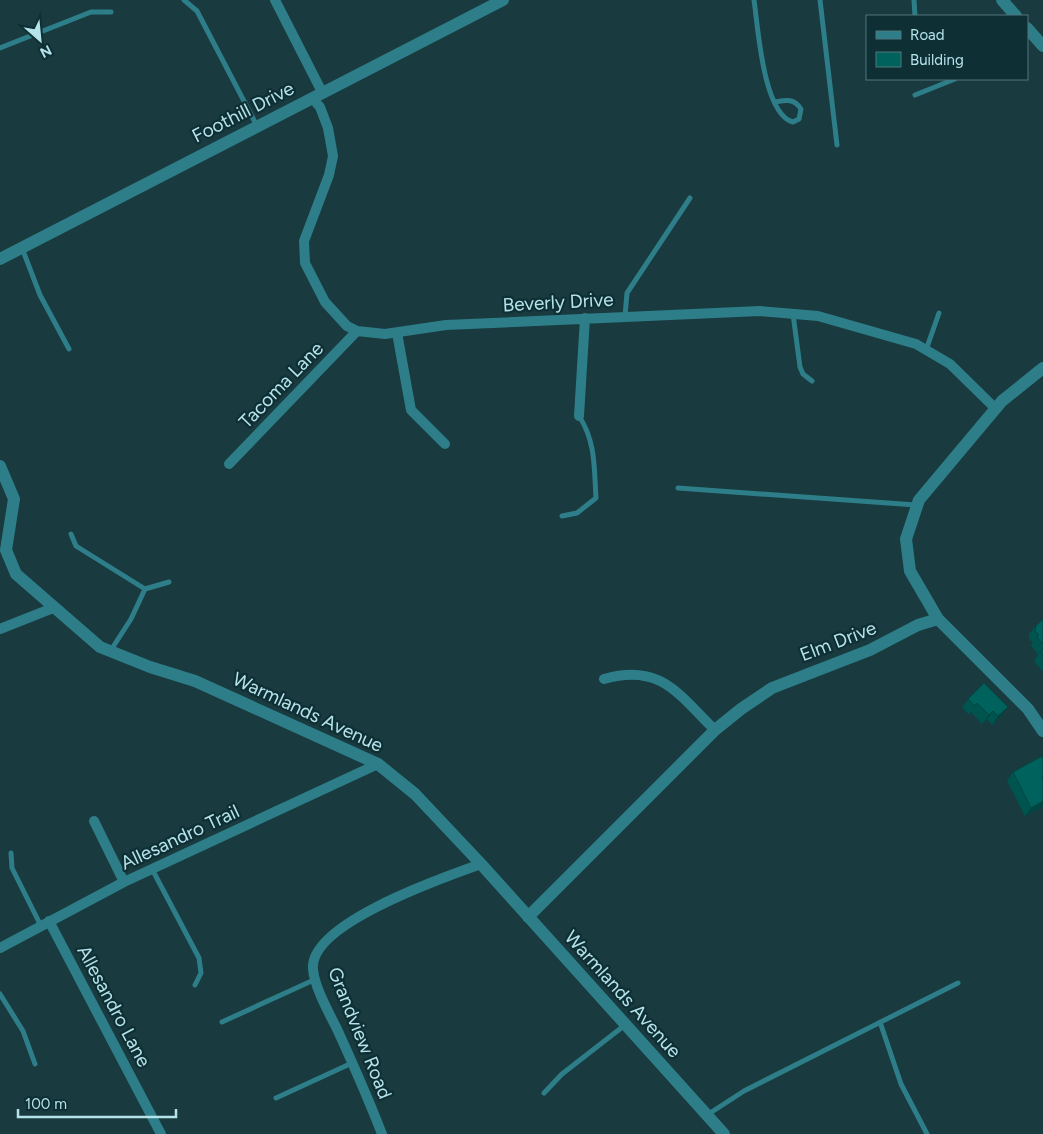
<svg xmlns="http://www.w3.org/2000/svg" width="1043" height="1134" viewBox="0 0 1043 1134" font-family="Figtree,sans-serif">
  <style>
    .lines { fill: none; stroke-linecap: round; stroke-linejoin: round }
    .service { stroke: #2d7e89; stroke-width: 5 }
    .minor { stroke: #2d7e89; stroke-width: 10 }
    .tertiary { stroke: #2d7e89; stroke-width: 12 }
    .wall { fill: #00544f }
    .shaded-wall { fill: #004540 }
    .building { fill: #00625c; stroke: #004540 }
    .labels { text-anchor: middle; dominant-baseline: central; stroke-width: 4.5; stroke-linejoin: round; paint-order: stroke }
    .street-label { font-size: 19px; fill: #b5e3ea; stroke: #0e2f34 }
  </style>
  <rect width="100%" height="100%" fill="#193a3e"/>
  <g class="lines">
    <path class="service" d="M184 0 197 11 257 126
      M754 0C758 27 763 114 793 122L799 119 801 109C794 98 786 100 775 102
      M820 0 837 145
      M914 0 915 16
      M0 48 91 12H111
      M915 95 955 79
      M22 248 40 295 69 349
      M793 314 800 367 803 374 812 381
      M625 316 627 293 690 198
      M926 350 939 313
      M678 488 916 505
      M562 516 577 513 596 498C594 468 596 442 579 416
      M71 534 76 546 145 589 169 582
      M111 650 131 619 145 589
      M11 853 12 868 41 926
      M152 869 199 958 201 973 195 985
      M0 994 23 1031 35 1064
      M222 1022 316 979
      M880 1022 901 1084 927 1134
      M544 1093 562 1074 625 1025
      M276 1098 352 1063
      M707 1115 744 1091 958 983"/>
    <path class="minor" d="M275 0 322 92
      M312 98 320 107 328 128 333 156 329 175 304 241 305 263 325 302 347 326 357 331 385 334 446 325 760 311 818 316 916 344 950 364 996 409
      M397 333 411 410 445 444
      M579 416 585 318
      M229 464 357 331
      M0 629 53 608
      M604 679C661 663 678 694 715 730
      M94 821 124 882
      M49 921 161 1134
      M0 948 124 882 378 764
      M382 1134C368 1098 353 1064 337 1029 329 1013 314 986 313 969 309 923 445 877 481 864"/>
    <path class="tertiary" d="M1002 0 1016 16
      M1027 28 1043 46
      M0 259 503 0
      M1043 368 1002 401 919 500 906 539 910 571 938 619 1028 709 1043 731
      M0 466 14 499 6 550 16 574 100 647 150 667 195 681 378 764 415 794 481 864 724 1134
      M528 917 715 730 741 709 772 688 870 650 918 625 938 619"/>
  </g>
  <path class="wall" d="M1043 619V670L1042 671 1034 661 1038 654 1031 646 1033 643 1029 639V634L1036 626Z
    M968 699 1002 715 992 725 987 719 982 724 971 712 969 715 962 707Z
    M1013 772 1043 807 1025 816 1007 781Z"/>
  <path class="shaded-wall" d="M1008 707 1002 715 992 725 998 716Z
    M993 711 987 719 982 724 989 715Z
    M1043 801V807L1025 816 1031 808Z"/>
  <path class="building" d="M1043 619V644L1037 637 1039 635 1035 631 1036 626Z
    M1043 649V656L1040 652Z
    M984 683 1008 707 998 716 993 711 989 715 977 703 975 706 968 699Z
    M1042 756 1043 759V777H1042L1043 780V801L1031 808 1013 772Z"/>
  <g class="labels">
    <g class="street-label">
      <text transform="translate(243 112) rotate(-27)">Foothill Drive</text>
      <text transform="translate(558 302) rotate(-3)">Beverly Drive</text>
      <text transform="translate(281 385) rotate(-46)">Tacoma Lane</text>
      <text transform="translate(838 641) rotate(-21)">Elm Drive</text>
      <text transform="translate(308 712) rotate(25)">Warmlands Avenue</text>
      <text transform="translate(180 837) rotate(-25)">Allesandro Trail</text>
      <text transform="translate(623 994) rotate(48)">Warmlands Avenue</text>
      <text transform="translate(114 1006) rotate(62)">Allesandro Lane</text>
      <text transform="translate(360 1033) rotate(68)">Grandview Road</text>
    </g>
  </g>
  <rect x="866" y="15" width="162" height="65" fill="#0e2f34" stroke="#51777d"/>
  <rect x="876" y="31" width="25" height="8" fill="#2d7e89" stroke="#51777d"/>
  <text x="910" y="40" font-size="15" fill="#b5e3ea">Road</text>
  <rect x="876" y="52" width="25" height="15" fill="#00625c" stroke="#51777d"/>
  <text x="910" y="65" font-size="15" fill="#b5e3ea">Building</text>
  <g transform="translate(40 40) rotate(153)" stroke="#0e2f34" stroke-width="4" paint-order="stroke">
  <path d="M0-4L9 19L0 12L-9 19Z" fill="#b5e3ea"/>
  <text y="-8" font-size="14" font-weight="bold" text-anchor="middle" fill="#b5e3ea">N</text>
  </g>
  <path d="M18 1109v8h158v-8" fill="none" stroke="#b5e3ea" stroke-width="2.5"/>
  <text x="25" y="1109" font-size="15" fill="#b5e3ea" stroke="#0e2f34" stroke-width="4" paint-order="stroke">100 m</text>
</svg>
